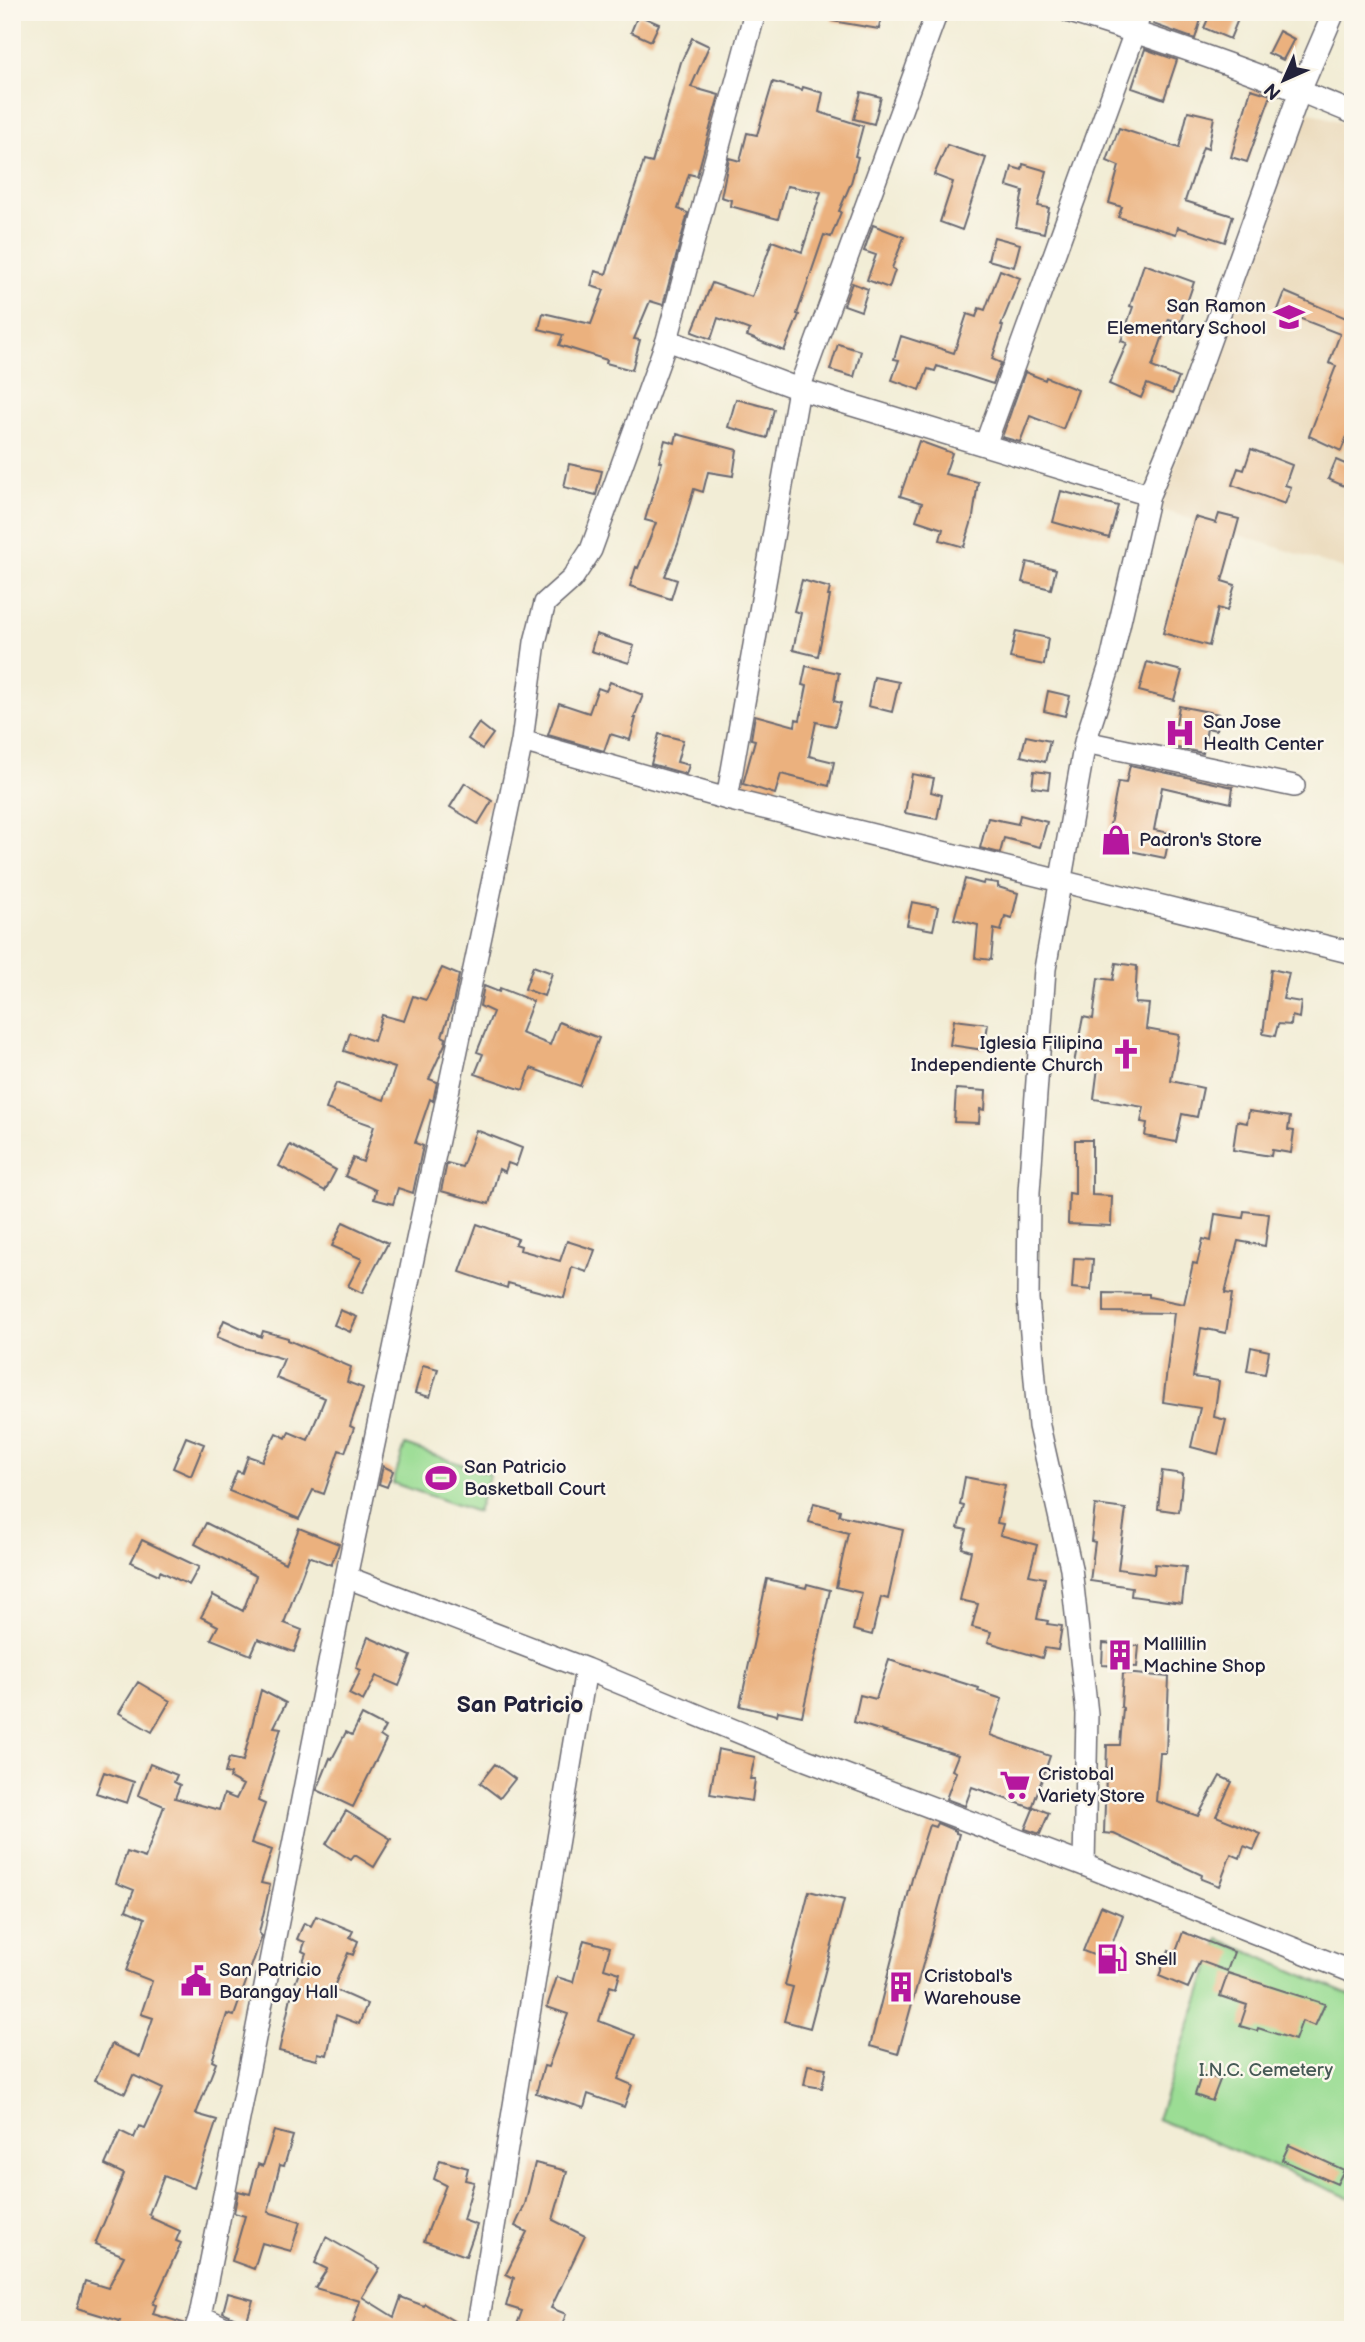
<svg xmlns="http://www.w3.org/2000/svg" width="1365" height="2342" viewBox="0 0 1365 2342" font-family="'Balsamiq Sans',sans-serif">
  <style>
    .built { fill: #ead9ba }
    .green { fill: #9bdd94; stroke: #5e8068; stroke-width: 2 }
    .building { fill: #ebb17e }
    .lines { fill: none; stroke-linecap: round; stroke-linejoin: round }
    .minor-casing { stroke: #6b6971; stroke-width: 24 }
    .minor { stroke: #fff; stroke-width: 21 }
    .labels { text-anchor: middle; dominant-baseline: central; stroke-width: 5; stroke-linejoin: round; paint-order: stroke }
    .poi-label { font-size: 19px; fill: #22223b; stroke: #fbf7ec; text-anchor: start }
    .park-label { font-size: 19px; fill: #465a56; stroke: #fbf7ec }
    .quarter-label { font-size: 23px; font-weight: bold; fill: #22223b; stroke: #fbf7ec }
  </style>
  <rect width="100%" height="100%" fill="#fbf7ec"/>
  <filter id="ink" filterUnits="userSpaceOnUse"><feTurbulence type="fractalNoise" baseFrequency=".0143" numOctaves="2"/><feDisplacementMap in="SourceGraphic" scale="14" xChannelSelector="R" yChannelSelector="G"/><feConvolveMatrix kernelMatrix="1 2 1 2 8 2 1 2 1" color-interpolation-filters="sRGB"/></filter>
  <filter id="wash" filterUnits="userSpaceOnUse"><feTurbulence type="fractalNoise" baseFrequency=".00686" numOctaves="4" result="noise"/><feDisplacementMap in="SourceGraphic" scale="28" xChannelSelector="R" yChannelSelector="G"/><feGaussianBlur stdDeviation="1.57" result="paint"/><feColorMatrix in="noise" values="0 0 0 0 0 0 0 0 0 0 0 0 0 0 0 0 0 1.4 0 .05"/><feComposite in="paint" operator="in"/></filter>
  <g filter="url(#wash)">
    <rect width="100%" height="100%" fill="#f2edd6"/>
    <path class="built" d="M1297 108 1353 126V572L1160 509Z"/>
    <path class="green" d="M405 1445 490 1474 477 1512 393 1483Z
      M1219 1939 1353 1997V2199L1157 2119Z"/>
    <g id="blocks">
      <path class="building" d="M833 12H882L879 29 832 21Z
        M1157 12H1189L1202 16 1195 39 1153 24Z
        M1211 12H1241L1230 39 1204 28Z
        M638 15 659 24 651 41 631 32Z
        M1279 31 1294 39 1283 60 1268 53Z
        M692 38 709 46 691 87 719 95 697 176 689 174 678 209 688 213 663 305 650 301 634 339 640 340 632 370 606 363 607 360 559 345 563 335 539 329 543 313 591 324 604 290 591 286 595 271 606 274 644 161 652 163 681 62Z
        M1145 49 1177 60 1164 99 1132 88Z
        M773 82 802 90 803 87 823 93 819 112 863 126 855 156 858 157 851 183 839 211 841 212 831 237 824 235 797 314 799 315 784 351 747 336 750 330 718 318 711 339 692 332 712 283 752 297 772 241 802 252 821 192 787 186 778 219 730 206 731 200 721 197 729 158 740 161 747 133 757 135Z
        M1251 89 1271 95 1247 162 1231 157Z
        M861 92 881 97 874 124 854 119Z
        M1188 111 1214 117 1208 149 1203 147 1185 201 1233 216 1225 242 1178 227 1176 234 1118 217 1122 207 1109 203 1119 166 1107 161 1119 128 1179 148Z
        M947 145 986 158 962 230 940 222 953 182 934 175Z
        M1023 164 1047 171 1038 206 1049 208 1044 233 1016 227 1023 191 1007 186 1012 167 1022 170Z
        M873 225 904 237 892 268 895 270 889 288 867 280 876 255 864 251Z
        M994 237 1020 244 1014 267 988 260Z
        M1144 264 1194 282 1180 323 1169 319 1152 367 1179 378 1172 394 1147 384 1141 398 1109 384 1127 343 1121 341 1133 307 1130 306Z
        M1000 270 1020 278 1001 325 1003 326 992 359 1001 363 993 384 937 366 935 371 928 369 920 390 892 380 899 360 894 359 901 336 954 353 967 314 976 317 979 308 985 310Z
        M852 283 868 289 861 311 844 305Z
        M1285 292 1346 318 1351 304 1353 305V421L1341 451 1309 436 1336 366 1329 363 1340 334 1278 310Z
        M838 344 861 351 854 377 830 370Z
        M1025 372 1045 380 1046 377 1078 390 1063 429 1030 416 1020 442 1002 437Z
        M736 399 774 409 767 438 728 427Z
        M677 434 737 450 733 476 708 472 703 492 694 489 678 544 665 576 677 580 671 599 630 586 636 567 638 568 656 523 645 520 662 462H659L665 440 675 443Z
        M919 441 952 453 945 474 978 482 973 517 964 547 940 540 943 529 916 520 922 503 900 496Z
        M1251 449 1292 465 1285 485 1291 487 1285 504 1232 485 1238 468 1244 470Z
        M1336 460 1352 467 1344 486 1328 479Z
        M569 464 602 471 596 495 564 487Z
        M1061 491 1118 506 1109 538 1053 522Z
        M1219 514 1239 519 1222 581 1235 585 1227 611 1218 608 1209 646 1163 633 1195 517 1216 523Z
        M1027 562 1056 569 1051 589 1022 582Z
        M802 580 830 588 828 596H830L818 656 793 650 801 613 794 611Z
        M1016 631 1048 638 1044 665 1010 658Z
        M596 634 634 646 629 663 591 651Z
        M1147 662 1182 671 1174 700 1139 691Z
        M806 666 839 673 834 701 841 703 835 726 816 722 809 756 834 762 829 786 781 774 775 794 743 784 755 740 751 739 755 715 795 726 796 719 800 720 807 686 802 685Z
        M874 677 899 682 892 712 868 706Z
        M610 682 643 695 634 718H636L630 740 610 734 604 751 548 735 559 703 589 713 598 688 606 691Z
        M1048 691 1070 696 1065 716 1044 711Z
        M1179 706 1219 714 1216 730 1207 728 1203 753 1172 747Z
        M479 723 493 734 482 749 468 739Z
        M659 734 683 740 677 762 689 765 686 774 651 764Z
        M1026 736 1050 741 1045 762 1021 756Z
        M1130 765 1233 787 1231 803 1162 787 1154 830 1170 833 1165 858 1106 846 1118 782 1126 783Z
        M1034 771 1050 773 1048 789 1032 787Z
        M912 774 934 778 931 792 942 795 937 819 905 813Z
        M465 783 492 801 478 824 450 807Z
        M1020 815 1047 822 1040 847 1004 838 1000 853 980 848 988 818 1018 824Z
        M965 879 983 884 984 881 998 883V887L1018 893 1012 918 1005 916 1001 931 994 929 991 960 975 958 978 925 954 919Z
        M912 902 938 907 933 930 907 925Z
        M1116 963 1137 966 1135 1003 1149 1004 1146 1029 1179 1035 1171 1081 1203 1088 1197 1117 1182 1114 1176 1142 1145 1136 1147 1123 1141 1122 1144 1107 1094 1099 1098 1067 1074 1063 1083 1017 1093 1019 1098 978 1113 980Z
        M533 966 552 973 544 996 525 989Z
        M442 968 459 975 453 1004 442 1036 446 1038 445 1044 429 1079 437 1082 433 1101 430 1099 415 1143 423 1146 413 1193 398 1188 393 1204 374 1199 376 1190 345 1176 353 1158 363 1162 374 1126 326 1109 336 1083 384 1100 395 1068 344 1051 350 1033 374 1041 382 1015 404 1021 413 996 426 1000Z
        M1271 969 1289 973 1283 999 1301 1002 1299 1018 1292 1016 1291 1025 1278 1024 1275 1036 1263 1034Z
        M484 986 499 992 500 988 533 1001 521 1033 550 1045 559 1022 599 1038 580 1086 531 1068 523 1090 475 1074 483 1054 477 1052 493 1012 480 1006Z
        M954 1020 988 1024 984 1050 950 1045Z
        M956 1089 986 1091 985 1110 980 1109 979 1123 954 1122Z
        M1249 1111 1290 1117 1288 1130 1294 1131 1291 1153 1272 1150 1271 1156 1233 1150 1237 1121 1247 1123Z
        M476 1130 522 1148 516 1166 508 1163 505 1172 499 1169 489 1204 441 1191 447 1163 462 1167Z
        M1075 1140H1092V1195L1112 1196 1111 1226 1068 1224 1069 1193 1075 1194Z
        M290 1145 336 1170 325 1191 279 1166Z
        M1244 1211 1269 1214 1265 1246 1238 1241 1225 1293 1232 1294 1226 1333 1201 1328 1193 1377 1219 1381 1214 1417 1226 1420 1218 1454 1191 1447 1200 1408 1163 1402 1174 1313 1104 1312V1293L1149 1294V1297L1184 1304 1193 1263 1197 1264 1203 1239 1211 1241 1215 1214 1243 1218Z
        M343 1222 388 1243 362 1293 348 1286 362 1259 332 1246Z
        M477 1224 518 1239 515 1244 521 1246 520 1250 560 1261 567 1241 595 1250 587 1272 572 1267 564 1298 508 1283 507 1288 460 1272Z
        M1074 1258 1093 1259 1091 1290 1072 1288Z
        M340 1310 357 1317 350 1332 334 1325Z
        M224 1320 261 1337 263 1331 288 1338V1340L351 1367 347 1382 363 1388 350 1426 354 1428 345 1452 339 1450 324 1494 313 1490 299 1519 263 1503 262 1504 229 1491 237 1471 242 1473 248 1456 262 1461 276 1433 286 1438 289 1432 308 1440 325 1398 276 1378 284 1359 241 1347 217 1337Z
        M1251 1347 1269 1351 1265 1374 1247 1371Z
        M423 1365 438 1369 430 1397 415 1393Z
        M186 1437 204 1444 191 1476 173 1468Z
        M383 1466 393 1471 387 1487 379 1484Z
        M1162 1471 1183 1474 1179 1512 1158 1509Z
        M965 1477 1005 1485 997 1523 1003 1524 1000 1535 1037 1545 1029 1575 1045 1578 1037 1619 1048 1621 1047 1624 1062 1626 1058 1650 1045 1648 1042 1658 988 1642 991 1632 972 1627 978 1604 960 1600 971 1551 962 1548 967 1530 958 1528 964 1506 960 1505Z
        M814 1503 840 1510 839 1515 903 1530 888 1599 881 1597 872 1635 853 1630 862 1593 836 1587 848 1533 809 1522Z
        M1095 1505 1126 1509 1118 1569 1154 1574 1155 1564 1186 1567 1182 1603 1131 1596 1132 1587 1090 1581 1095 1542 1091 1541Z
        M206 1523 285 1563 299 1528 339 1544 331 1565 309 1556 284 1623 302 1630 294 1652 258 1639 251 1655 211 1639 218 1626 201 1617 213 1595 243 1611 256 1576 195 1544Z
        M142 1540 199 1567 189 1585 160 1571 159 1575 131 1562Z
        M767 1579 806 1588 807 1584 830 1590 802 1716 778 1711 777 1715 740 1706Z
        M368 1637 411 1656 399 1686 376 1676 363 1701 349 1694 361 1670 356 1668Z
        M1103 1643 1139 1646 1137 1667 1102 1665Z
        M889 1660 979 1688 978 1691 1002 1699 990 1735 1050 1756 1032 1808 972 1787 965 1806 946 1799 956 1772 952 1770 958 1755 854 1722 860 1695 876 1699Z
        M1123 1673 1169 1677 1166 1753H1160L1156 1801 1198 1816 1220 1776 1232 1782 1216 1816 1261 1834 1254 1850 1244 1846 1240 1858 1231 1854 1219 1886 1201 1879 1202 1875 1114 1834 1104 1833 1107 1745H1120L1123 1708 1121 1707Z
        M138 1682 170 1701 152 1732 119 1713Z
        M261 1690 286 1703 274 1727 281 1728 258 1801 265 1804 251 1843 272 1850 261 1883 270 1885 259 1933 262 1936 234 2016 227 2014 212 2061 216 2063 196 2114 217 2120 194 2188 164 2176 149 2214 152 2216 151 2218 180 2231 176 2241 181 2243 153 2304 156 2305 153 2314 183 2323 182 2330H131L118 2326 120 2321 77 2308 85 2281 108 2288 124 2256 95 2244 124 2174 105 2165 120 2131 134 2138 139 2126 145 2128 163 2089 133 2075 125 2093 95 2080 112 2044 140 2057 153 2018 141 2014 152 1981 126 1971 145 1918 126 1910 134 1890 116 1883 127 1852 145 1858 164 1806 138 1795 150 1764 177 1775 174 1782 180 1785 175 1798 219 1810 224 1794 236 1799 243 1785 230 1778 231 1774 225 1773 229 1758 243 1761Z
        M362 1715 385 1727 380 1736 386 1740 353 1807 317 1790 330 1758 332 1759 346 1732 352 1735Z
        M718 1749 755 1757 750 1779H755L752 1801 710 1794Z
        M495 1764 515 1779 500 1798 480 1783Z
        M104 1772 134 1782 127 1803 96 1793Z
        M1034 1807 1049 1813 1040 1834 1025 1829Z
        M346 1811 391 1839 374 1867 355 1855 351 1860 326 1844Z
        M937 1823 956 1831V1833L959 1834 898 2054 870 2046 913 1875 929 1825 935 1827Z
        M809 1891 844 1900 810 2028 784 2021 793 1987 785 1985Z
        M1101 1906 1123 1915 1106 1960 1083 1951Z
        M316 1916 353 1931 350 1937 358 1941 353 1955 348 1953 333 1989 367 2004 359 2024 336 2015 327 2055 318 2053 317 2060 279 2051 292 1992 306 1953 302 1951 305 1942 297 1939 304 1923 311 1926Z
        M1183 1932 1234 1952 1227 1971 1200 1961 1188 1988 1159 1976 1169 1950 1175 1953Z
        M584 1940 610 1947 604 1968 620 1973 616 1988 610 1986 599 2021 635 2035 618 2079 632 2085 624 2107 588 2094 584 2108 536 2093 544 2066 548 2067 568 2014 547 2007 557 1977 573 1982Z
        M1228 1973 1325 2004 1315 2026 1302 2021 1295 2040 1258 2028 1257 2031 1240 2026 1247 2005 1220 1996Z
        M808 2065 826 2068 822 2088 804 2085Z
        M1202 2073 1220 2080 1212 2101 1195 2095Z
        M274 2131 293 2136 284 2166 280 2165 268 2212 300 2222 291 2251 262 2243 254 2269 232 2261 245 2216 234 2213 238 2191 250 2194 258 2164 263 2166Z
        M1289 2145 1344 2170 1337 2184 1282 2160Z
        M440 2160 468 2168 465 2180 474 2182 463 2220 477 2225 466 2256 424 2241 446 2185 434 2179Z
        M535 2163 567 2171 553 2220 585 2236 551 2308 566 2314 560 2330H515L522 2311 506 2306 514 2278 506 2274 527 2232 515 2226 525 2204Z
        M326 2237 380 2268 362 2297 394 2317 401 2297 424 2306 425 2304 464 2327V2330H351L360 2301 315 2288 327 2269 315 2263Z
        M228 2293 253 2300 246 2323 223 2312Z"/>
    </g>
  </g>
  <g filter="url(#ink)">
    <use href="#blocks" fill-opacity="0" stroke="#6b6971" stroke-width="2"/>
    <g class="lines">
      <g class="minor-casing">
        <path id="minor" d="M1070 12C1166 41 1261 74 1353 113
          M667 340 799 389 1149 495
          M985 445 1135 32 1140 12
          M522 741 727 799 1353 953
          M1085 742 1294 786
          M727 799 799 389 937 12
          M346 1577 586 1669 806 1760 1084 1865 1353 1972
          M1084 1865 1087 1714 1071 1568 1039 1426 1028 1299 1029 1192 1045 969 1085 742 1110 665 1149 495 1186 407 1300 91 1334 12
          M200 2316 230 2330
          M195 2330 200 2316 346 1577 522 741 535 642 545 603 572 579 591 550 667 340 755 12
          M477 2330 586 1669"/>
      </g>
      <use href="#minor" class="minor"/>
    </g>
  </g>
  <defs>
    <g id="school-bare" transform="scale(2.415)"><path d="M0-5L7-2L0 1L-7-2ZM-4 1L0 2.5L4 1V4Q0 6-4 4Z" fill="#b5179e" stroke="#fbf7ec" stroke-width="2.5" paint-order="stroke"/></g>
    <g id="hospital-bare" transform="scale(2.415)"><path d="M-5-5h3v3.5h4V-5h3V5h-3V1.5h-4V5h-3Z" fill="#b5179e" stroke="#fbf7ec" stroke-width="2.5" paint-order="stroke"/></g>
    <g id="shop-bare" transform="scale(2.415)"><path d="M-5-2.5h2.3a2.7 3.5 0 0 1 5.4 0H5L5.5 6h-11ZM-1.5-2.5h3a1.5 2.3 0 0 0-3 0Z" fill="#b5179e" stroke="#fbf7ec" stroke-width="2.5" paint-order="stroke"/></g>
    <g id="church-bare" transform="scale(2.415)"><path d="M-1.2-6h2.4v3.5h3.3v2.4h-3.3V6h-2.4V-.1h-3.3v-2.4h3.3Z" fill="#b5179e" stroke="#fbf7ec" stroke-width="2.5" paint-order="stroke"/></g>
    <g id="stadium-bare" transform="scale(2.415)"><path d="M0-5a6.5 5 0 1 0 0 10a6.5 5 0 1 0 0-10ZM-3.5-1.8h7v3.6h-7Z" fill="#b5179e" stroke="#fbf7ec" stroke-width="2.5" paint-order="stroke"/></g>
    <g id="building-bare" transform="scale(2.415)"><path d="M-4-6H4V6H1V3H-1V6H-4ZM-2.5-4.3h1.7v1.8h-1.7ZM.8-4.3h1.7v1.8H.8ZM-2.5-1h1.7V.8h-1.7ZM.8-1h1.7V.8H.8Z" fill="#b5179e" stroke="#fbf7ec" stroke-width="2.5" paint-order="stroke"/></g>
    <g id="supermarket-bare" transform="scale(2.415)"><path d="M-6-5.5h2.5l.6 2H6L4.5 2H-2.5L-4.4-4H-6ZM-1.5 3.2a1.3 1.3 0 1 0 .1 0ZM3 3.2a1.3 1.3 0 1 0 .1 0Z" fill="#b5179e" stroke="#fbf7ec" stroke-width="2.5" paint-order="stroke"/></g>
    <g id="fuel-bare" transform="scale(2.415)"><path d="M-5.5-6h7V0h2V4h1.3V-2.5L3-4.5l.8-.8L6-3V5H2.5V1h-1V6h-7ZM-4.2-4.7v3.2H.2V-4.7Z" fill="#b5179e" stroke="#fbf7ec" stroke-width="2.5" paint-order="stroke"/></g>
    <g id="civic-bare" transform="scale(2.415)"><path d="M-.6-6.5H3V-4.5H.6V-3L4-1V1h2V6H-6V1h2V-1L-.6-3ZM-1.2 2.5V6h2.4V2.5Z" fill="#b5179e" stroke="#fbf7ec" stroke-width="2.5" paint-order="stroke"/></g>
  </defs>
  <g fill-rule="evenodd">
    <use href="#school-bare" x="1289" y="317"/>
    <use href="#hospital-bare" x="1180" y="733"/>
    <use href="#shop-bare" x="1116" y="840"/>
    <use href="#church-bare" x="1126" y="1054"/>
    <use href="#stadium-bare" x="441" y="1478"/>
    <use href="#building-bare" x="1120" y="1655"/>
    <use href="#supermarket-bare" x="1015" y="1785"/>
    <use href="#fuel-bare" x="1112" y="1959"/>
    <use href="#civic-bare" x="196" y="1981"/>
    <use href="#building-bare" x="901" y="1987"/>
  </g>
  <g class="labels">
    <g class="poi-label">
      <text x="1266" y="306" text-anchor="end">San Ramon<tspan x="1266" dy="22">Elementary School</tspan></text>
      <text x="1203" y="722">San Jose<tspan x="1203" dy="22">Health Center</tspan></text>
      <text x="1139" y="840">Padron's Store</text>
      <text x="1103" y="1043" text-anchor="end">Iglesia Filipina<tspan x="1103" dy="22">Independiente Church</tspan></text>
      <text x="464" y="1467">San Patricio<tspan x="464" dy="22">Basketball Court</tspan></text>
      <text x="1143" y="1644">Mallillin<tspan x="1143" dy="22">Machine Shop</tspan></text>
      <text x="1038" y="1774">Cristobal<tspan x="1038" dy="22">Variety Store</tspan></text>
      <text x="1135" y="1959">Shell</text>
      <text x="219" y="1970">San Patricio<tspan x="219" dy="22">Barangay Hall</tspan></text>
      <text x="924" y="1976">Cristobal's<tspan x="924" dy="22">Warehouse</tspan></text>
    </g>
    <g class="park-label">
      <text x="1266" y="2070">I.N.C. Cemetery</text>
    </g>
    <g class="quarter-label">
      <text x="520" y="1705">San Patricio</text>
    </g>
  </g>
  <rect width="1365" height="2342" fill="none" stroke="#fbf7ec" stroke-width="42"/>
  <g transform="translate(1284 80) rotate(225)" stroke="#fbf7ec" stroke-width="5" paint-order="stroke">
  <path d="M0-5L12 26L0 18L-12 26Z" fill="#22223b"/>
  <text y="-10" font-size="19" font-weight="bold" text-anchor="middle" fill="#22223b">N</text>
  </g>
</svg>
